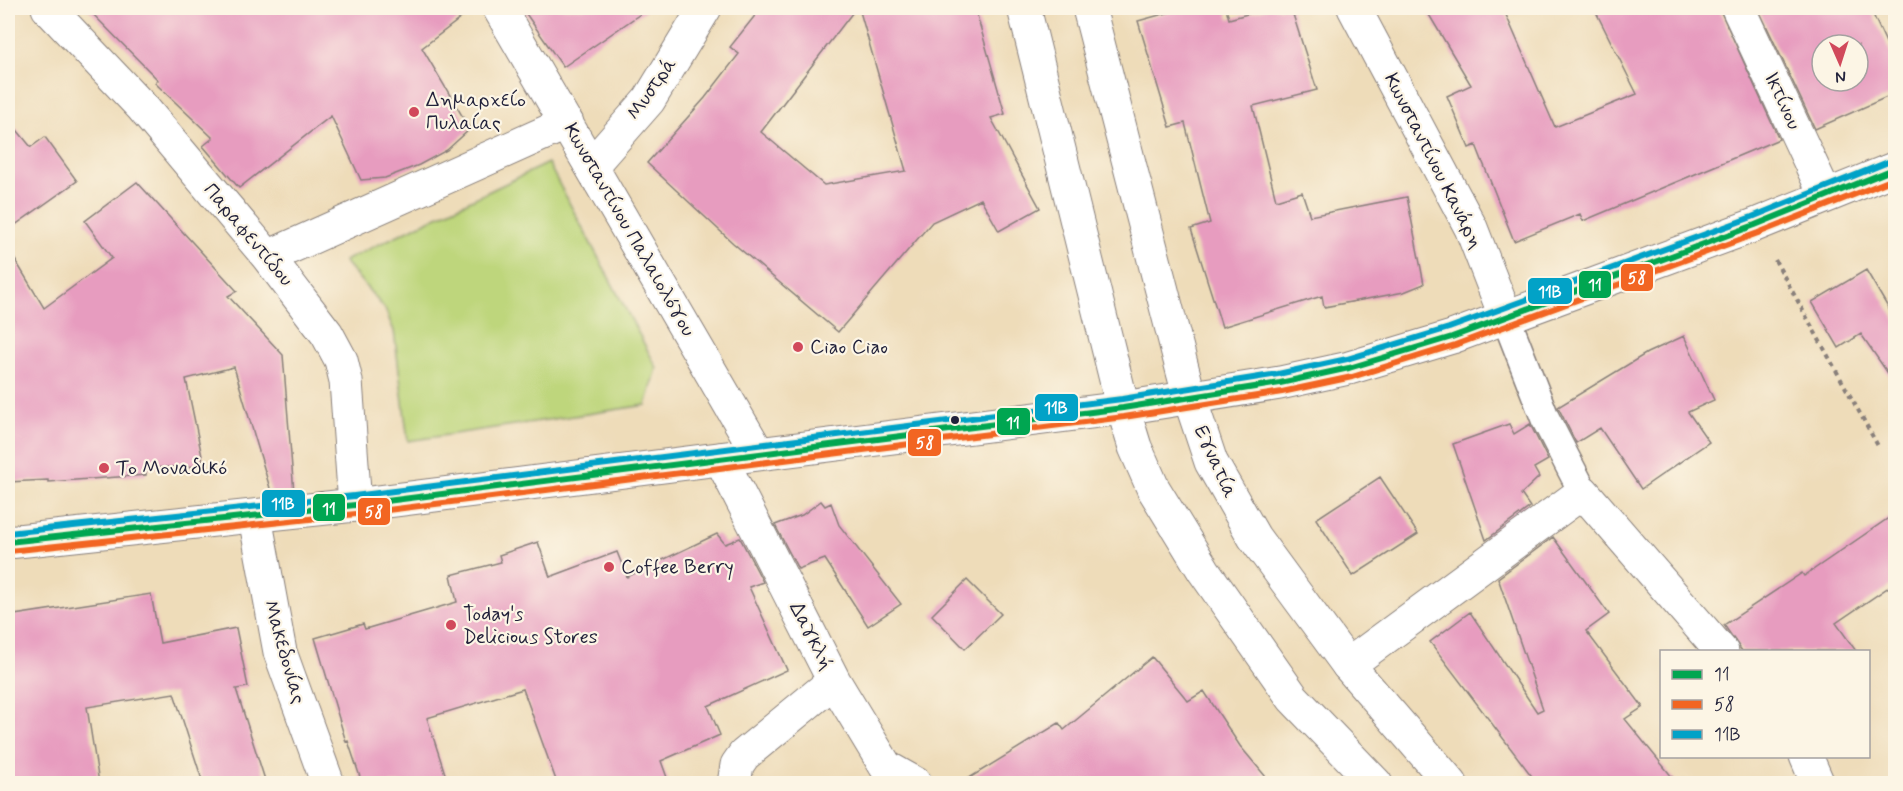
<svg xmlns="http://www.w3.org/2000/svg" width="1903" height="791" viewBox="0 0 1903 791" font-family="Mynerve,sans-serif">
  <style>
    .green { fill: #bed67b; stroke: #707c5b; stroke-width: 1.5 }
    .building { fill: #e79cbf; fill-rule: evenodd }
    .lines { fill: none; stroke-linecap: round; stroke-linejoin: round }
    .pedestrian-casing { stroke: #887f7a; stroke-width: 31 }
    .minor-casing { stroke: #887f7a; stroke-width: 35 }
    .tertiary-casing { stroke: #887f7a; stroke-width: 35 }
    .secondary-casing { stroke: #887f7a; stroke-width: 35 }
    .path { stroke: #887f7a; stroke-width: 4; stroke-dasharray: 4.5 4.5; stroke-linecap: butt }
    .pedestrian { stroke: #fff; stroke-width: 28 }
    .minor { stroke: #fff; stroke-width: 33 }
    .tertiary { stroke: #fff; stroke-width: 33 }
    .secondary { stroke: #fff; stroke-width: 33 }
    .bus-1-casing { stroke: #fcf5e5; stroke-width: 10 }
    .bus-2-casing { stroke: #fcf5e5; stroke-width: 10 }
    .bus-3-casing { stroke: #fcf5e5; stroke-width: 10 }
    .bus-1 { stroke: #00a651; stroke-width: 6 }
    .bus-2 { stroke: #f26522; stroke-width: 6 }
    .bus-3 { stroke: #02a2c7; stroke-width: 6 }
    .poi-dot { fill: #d1495b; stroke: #fcf5e5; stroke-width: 2 }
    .bus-dot { fill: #22223b; stroke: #fcf5e5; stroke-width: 2 }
    .labels { text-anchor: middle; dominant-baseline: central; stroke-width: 4.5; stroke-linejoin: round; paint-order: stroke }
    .street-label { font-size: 20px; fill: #22223b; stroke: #fcf5e5 }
    .poi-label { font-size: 20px; fill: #22223b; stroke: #fcf5e5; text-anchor: start }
    .line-badge { stroke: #fcf5e5; stroke-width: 2 }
    .badge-label { font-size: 16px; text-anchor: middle; font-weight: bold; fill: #fff }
  </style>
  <rect width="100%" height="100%" fill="#fcf5e5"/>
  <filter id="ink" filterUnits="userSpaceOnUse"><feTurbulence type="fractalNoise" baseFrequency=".0167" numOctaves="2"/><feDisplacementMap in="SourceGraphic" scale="12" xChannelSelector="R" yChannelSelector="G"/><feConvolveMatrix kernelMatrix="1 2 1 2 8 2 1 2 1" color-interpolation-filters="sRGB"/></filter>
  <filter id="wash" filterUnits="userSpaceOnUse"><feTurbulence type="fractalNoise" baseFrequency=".008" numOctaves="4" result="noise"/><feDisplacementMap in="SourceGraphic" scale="24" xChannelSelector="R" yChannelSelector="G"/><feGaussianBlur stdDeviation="1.35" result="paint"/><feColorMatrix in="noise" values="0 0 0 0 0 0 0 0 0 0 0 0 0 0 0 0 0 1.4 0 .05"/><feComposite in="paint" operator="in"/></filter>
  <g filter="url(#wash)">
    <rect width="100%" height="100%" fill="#eedcb9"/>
    <path class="green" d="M548 163 657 368 646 405 408 441 394 331 385 309 344 261Z"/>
    <g id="blocks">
      <path class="building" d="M87 8H474L422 48 470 129 447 150 419 165 385 178 361 180 331 116 239 188 203 146 213 138 155 83 158 80Z
        M522 8H649L563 67Z
        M761 8H856L761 132 824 185 906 171 859 8H975L1005 114 991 118 1040 208 999 231 981 199 932 222 838 332 733 243 647 163 705 98 739 54 730 47Z
        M1185 8H1226L1229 19 1269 8H1291L1317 90 1253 106 1276 200 1302 192 1310 216 1407 197 1424 284 1404 292 1324 307 1322 296 1222 327 1191 229 1210 223 1185 123 1170 127 1138 21Z
        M1425 8H1503L1555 127 1637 94 1594 8H1719L1779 139 1583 221 1580 214 1514 241 1476 145 1469 148 1447 96 1471 85Z
        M1758 8H1870L1896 64V93L1815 129ZM1822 45H1858V81H1822Z
        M8 119 31 147 45 137 77 181 8 230Z
        M137 182 237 291 228 296 283 355 294 493 272 495 234 367 186 379 204 466 146 468V475L48 482V480L8 482V248L44 308 112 258 85 221Z
        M1866 270 1896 321V385L1861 334 1839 348 1812 302Z
        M1684 336 1714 400 1688 412 1709 442 1641 489 1600 428 1576 443 1558 407 1647 353Z
        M1509 424 1514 434 1530 424 1548 460 1534 468 1539 477 1521 494 1530 507 1486 540 1453 444Z
        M1380 477 1418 534 1353 576 1316 519Z
        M821 501 825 506 831 503 839 525 901 604 868 626 825 559 798 569 775 525 802 515Z
        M1896 513V582L1836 623 1856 651H1742L1724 625 1802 573 1804 576Z
        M717 534 725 544 740 538 763 582 749 587 787 670 708 706 720 735 661 761 669 783H557L523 689 427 718 448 783H362L348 741 346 742 315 638 363 624 365 629 457 602 451 575 501 562 499 555 538 542 550 577 617 552 627 577Z
        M1553 537 1609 614 1586 631 1643 707 1625 719 1677 783H1537L1430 642 1470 612 1537 712 1543 709 1498 578Z
        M967 580 1001 614 965 649 932 615Z
        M151 594 160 643 236 628 248 687 236 689 266 783H203L174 693 87 707 99 783H8V616Z
        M1152 657 1188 701 1204 691 1240 746 1271 783H961L1059 723 1064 730Z"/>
    </g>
  </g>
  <g filter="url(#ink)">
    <use href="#blocks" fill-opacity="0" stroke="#887f7a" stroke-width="1.5"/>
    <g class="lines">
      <g class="pedestrian-casing">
        <path id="pedestrian" d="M1506 318 1545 418 1583 492"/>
      </g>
      <g class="minor-casing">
        <path id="minor" d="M48 8 142 107 268 257 327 334 341 360 346 381 355 505
          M499 8 758 453
          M1354 8 1471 228 1506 318
          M1738 8 1825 194
          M591 166 649 100 705 8
          M268 257 567 123
          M721 459 834 681 744 755 737 765 734 784
          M255 517 280 652 328 784
          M1348 665 1583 492 1722 652
          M834 681 886 767 916 784
          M1806 756 1818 784"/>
      </g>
      <g class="tertiary-casing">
        <path id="tertiary" d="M1024 8 1123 408 1135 447 1153 488 1204 571 1293 698 1376 784
          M1089 8 1190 399 1211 462 1254 537 1348 665 1451 784"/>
      </g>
      <g class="secondary-casing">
        <path id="secondary" d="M8 542 355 505 1123 408 1280 383 1349 368 1452 337 1755 225 1896 168"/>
      </g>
      <path class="path" d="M1775 260 1878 446"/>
      <use href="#pedestrian" class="pedestrian"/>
      <use href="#minor" class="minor"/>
      <use href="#tertiary" class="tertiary"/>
      <use href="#secondary" class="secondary"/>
      <g class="bus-1-casing">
        <path id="bus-1" d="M8 542 355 505 1123 408 1280 383 1349 368 1452 337 1755 225 1896 168"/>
      </g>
      <g class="bus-2-casing">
        <path id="bus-2" d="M9 551 356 514 1124 417 1282 392 1352 377 1455 345 1758 233 1896 178"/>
      </g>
      <g class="bus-3-casing">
        <path id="bus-3" d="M8 533 354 496 1122 399 1278 374 1347 359 1449 328 1752 217 1893 160"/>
      </g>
      <use href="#bus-1" class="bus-1"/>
      <use href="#bus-2" class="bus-2"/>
      <use href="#bus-3" class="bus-3"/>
    </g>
  </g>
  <g class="poi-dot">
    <circle cx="414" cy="112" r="6"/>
    <circle cx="798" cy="347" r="6"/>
    <circle cx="104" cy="468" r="6"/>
    <circle cx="609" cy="567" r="6"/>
    <circle cx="451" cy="625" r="6"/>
  </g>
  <circle class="bus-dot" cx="955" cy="420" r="5"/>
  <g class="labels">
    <g class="street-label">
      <text transform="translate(652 89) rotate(-55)">Μυστρά</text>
      <text transform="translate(1782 101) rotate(65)">Ικτίνου</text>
      <text transform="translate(1433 161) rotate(63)">Κωνσταντίνου Κανάρη</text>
      <text transform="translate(629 230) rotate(60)">Κωνσταντίνου Παλαιολόγου</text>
      <text transform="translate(248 235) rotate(50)">Παραφεντίδου</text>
      <text transform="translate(1215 462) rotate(66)">Εγνατία</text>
      <text transform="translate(811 636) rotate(63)">Δαγκλή</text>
      <text transform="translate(284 652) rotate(74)">Μακεδονίας</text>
    </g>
    <g class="poi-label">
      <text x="426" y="100">Δημαρχείο<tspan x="426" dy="23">Πυλαίας</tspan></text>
      <text x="810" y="347">Ciao Ciao</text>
      <text x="116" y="468">Το Μοναδικό</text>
      <text x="621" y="567">Coffee Berry</text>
      <text x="463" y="614">Today's<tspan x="463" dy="23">Delicious Stores</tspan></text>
    </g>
  </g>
  <g class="line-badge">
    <rect x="1620" y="263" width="34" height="29" rx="6" fill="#f26522"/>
    <rect x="1578" y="270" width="34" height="29" rx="6" fill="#00a651"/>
    <rect x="1527" y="277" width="46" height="28" rx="6" fill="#02a2c7"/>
    <rect x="1034" y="393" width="45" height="29" rx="6" fill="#02a2c7"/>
    <rect x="996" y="407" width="35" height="29" rx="6" fill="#00a651"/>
    <rect x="907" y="428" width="35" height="29" rx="6" fill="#f26522"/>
    <rect x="261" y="489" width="45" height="29" rx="6" fill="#02a2c7"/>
    <rect x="312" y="493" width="34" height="29" rx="6" fill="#00a651"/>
    <rect x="357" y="497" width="34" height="29" rx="6" fill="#f26522"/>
  </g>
  <g class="badge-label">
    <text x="1637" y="283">58</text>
    <text x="1595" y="290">11</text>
    <text x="1550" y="297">11Β</text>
    <text x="1056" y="413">11Β</text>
    <text x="1013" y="428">11</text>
    <text x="925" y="448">58</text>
    <text x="283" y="509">11Β</text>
    <text x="329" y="514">11</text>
    <text x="374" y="517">58</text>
  </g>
  <rect width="1903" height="791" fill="none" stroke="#fcf5e5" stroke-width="30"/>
  <rect x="1660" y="650" width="210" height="108" fill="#fcf5e5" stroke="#a5a1a1" stroke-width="1.5"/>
  <rect x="1672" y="670" width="30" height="9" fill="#00a651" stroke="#a5a1a1" stroke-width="1.5"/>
  <text x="1714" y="680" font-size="18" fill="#22223b">11</text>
  <rect x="1672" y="700" width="30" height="9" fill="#f26522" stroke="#a5a1a1" stroke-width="1.5"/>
  <text x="1714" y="710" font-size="18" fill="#22223b">58</text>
  <rect x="1672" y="730" width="30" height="9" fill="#02a2c7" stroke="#a5a1a1" stroke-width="1.5"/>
  <text x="1714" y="740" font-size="18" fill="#22223b">11Β</text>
  <g transform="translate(1840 63) rotate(177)"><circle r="28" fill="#fcf5e5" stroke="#a5a1a1" stroke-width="1.5"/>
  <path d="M0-4.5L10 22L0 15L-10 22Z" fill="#d1495b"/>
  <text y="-9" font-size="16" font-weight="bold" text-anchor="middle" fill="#22223b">N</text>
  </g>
</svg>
